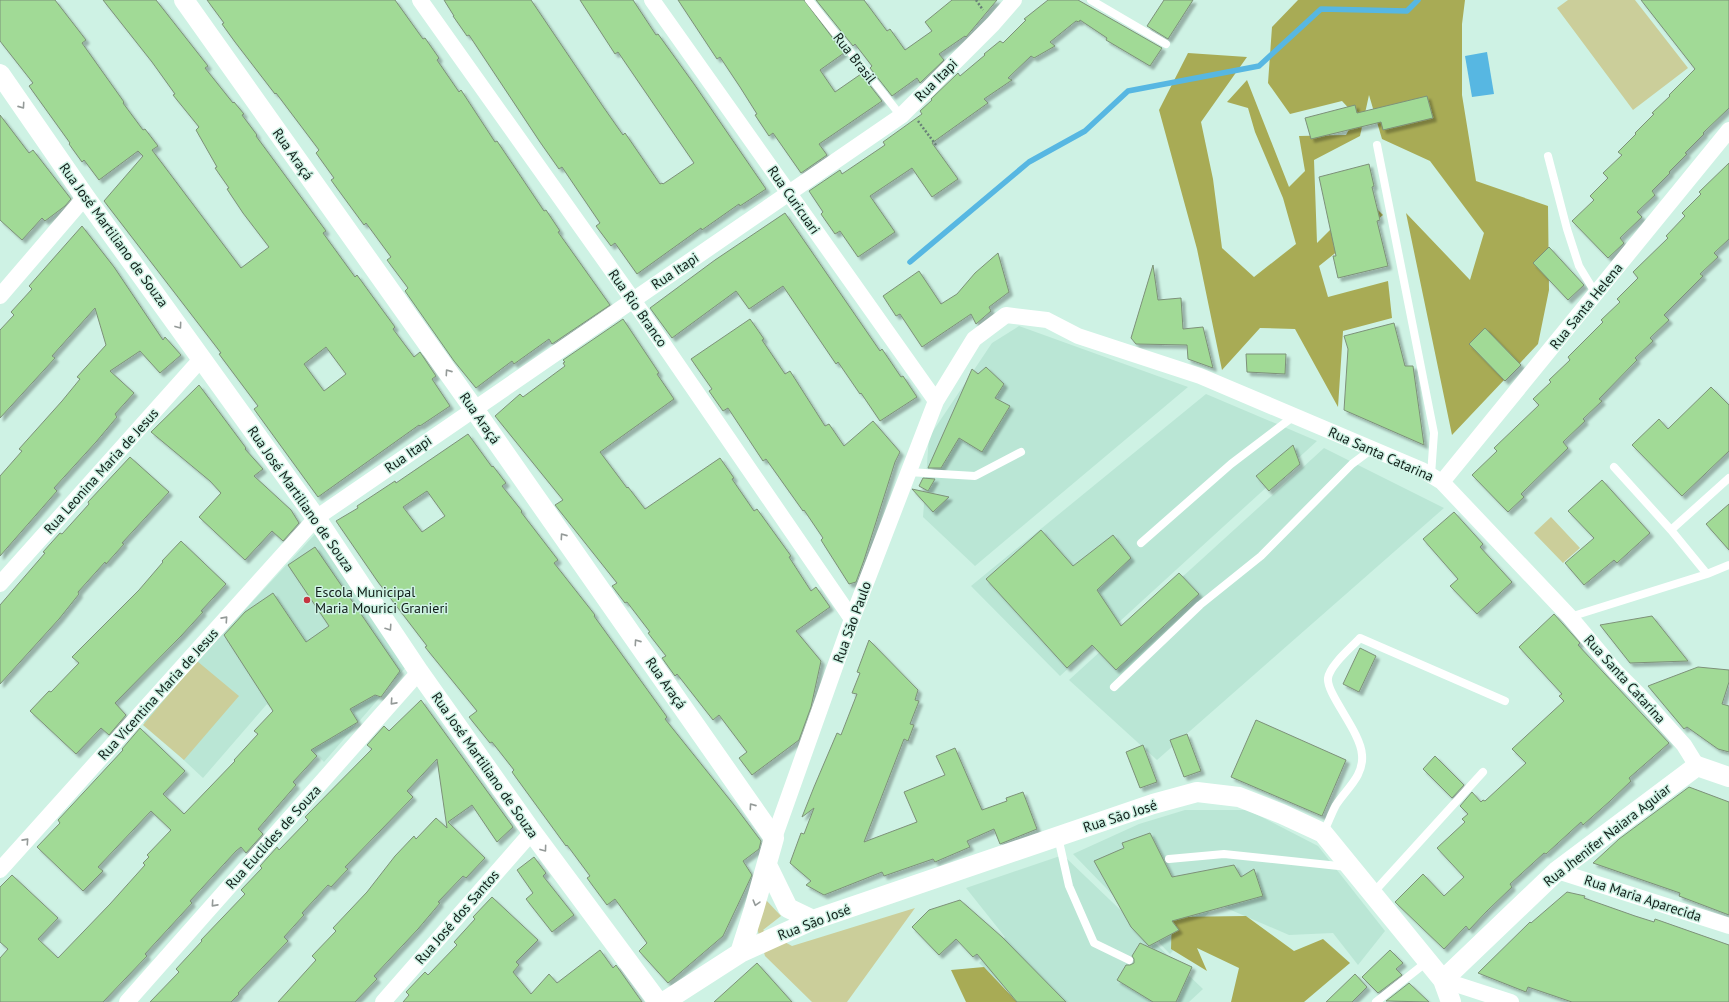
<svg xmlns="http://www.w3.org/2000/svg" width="1729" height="1002" viewBox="0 0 1729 1002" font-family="'PT Sans',sans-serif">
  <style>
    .built { fill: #bae6d5 }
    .green { fill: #cbce9a }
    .forest { fill: #a8ab55 }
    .water { fill: #57b7e2 }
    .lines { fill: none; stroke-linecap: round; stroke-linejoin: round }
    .stream { stroke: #57b7e2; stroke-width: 5.5 }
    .building { fill: #a1da96; stroke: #7d9179; fill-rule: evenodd; filter: url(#shadow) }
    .path { stroke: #698178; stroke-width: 2.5; stroke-dasharray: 2 2; stroke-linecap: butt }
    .service { stroke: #fff; stroke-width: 8 }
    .minor { stroke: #fff; stroke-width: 16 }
    .tertiary { stroke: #fff; stroke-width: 20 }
    .oneway { stroke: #949a98 }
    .poi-dot { fill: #c53541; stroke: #cef2e4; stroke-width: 1.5 }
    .labels { text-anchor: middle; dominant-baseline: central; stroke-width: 3; stroke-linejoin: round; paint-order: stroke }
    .street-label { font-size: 14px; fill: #111e19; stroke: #cef2e4 }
    .poi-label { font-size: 14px; fill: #111e19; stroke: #cef2e4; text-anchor: start }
  </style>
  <defs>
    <filter id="shadow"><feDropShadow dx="3.5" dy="3.5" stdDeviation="1" flood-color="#0004"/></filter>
  </defs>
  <rect width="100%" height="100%" fill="#cef2e4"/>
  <path class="built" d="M1019 326 1188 387 975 566 923 517 929 437 992 343Z
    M1206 394 1317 441 1060 676 971 586Z
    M1324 448 1444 508 1157 760 1069 680Z
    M316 533 406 667 324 762 267 704 203 778 142 721Z
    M1185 810H1248L1318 846 1385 931 1358 965 1333 933 1289 935 1217 904 1170 954 1073 854 1139 824Z
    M1063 855 1203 989 1189 1002H1020L979 963 1005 937 966 888Z"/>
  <path class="green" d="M1568 0H1635L1688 68 1633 110 1557 8Z
    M1551 517 1580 548 1563 563 1534 533Z
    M197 661 239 696 184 760 143 725Z
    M766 900 781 916 763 930 792 946 915 908 847 1002H812L765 956 757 928Z"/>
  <path class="forest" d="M1298 0H1465L1462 24V95L1476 181 1548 206 1549 290 1538 344 1452 435 1406 213 1470 280 1484 233 1430 161 1382 139 1369 95 1360 136 1314 160 1317 243 1364 196 1383 215 1319 266 1328 297 1388 281 1392 318 1343 331 1338 407 1295 329 1260 328 1222 370 1197 249 1159 110 1188 53 1247 57 1201 122 1213 179 1222 248 1254 277 1296 244 1283 198 1255 132 1248 108 1227 102 1247 80 1289 187 1305 171 1299 136 1346 135 1356 116 1342 101 1290 114 1268 83 1272 27Z
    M1246 916 1294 951 1323 939 1350 963 1304 1002H1231L1239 968 1197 948 1207 971 1171 949 1172 917Z
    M984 967 1017 1002H966L951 970Z"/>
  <path class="water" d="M1487 52 1494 94 1472 97 1465 56Z"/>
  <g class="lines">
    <path class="stream" d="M910 262 1029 162 1085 131 1128 91 1259 66 1321 9 1407 11 1418 0"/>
  </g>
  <path class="building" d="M0 0H55L86 40 82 43 124 102 123 103 143 130 145 129 158 146 152 150 241 268 269 247 243 213 227 189 229 188 215 168 217 167 196 130 199 127 173 95 175 94 152 62 103 0H156L208 66 205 68 233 103 234 102 244 114 242 115 257 135 256 136 326 231 323 233 355 277 357 275 370 293 395 327 393 329 414 357 420 352 436 376 432 379 450 406 420 426 419 425 318 497 254 409 258 406 219 354 221 353 104 201 143 156 138 151 99 180 84 160 82 162 69 144 70 143 29 86 33 83 0 41ZM326 347 346 374 324 391 304 364Z
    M207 0H395L423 39 425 38 439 58 437 60 459 92 461 90 495 142 497 141 544 211 546 210 560 231 558 232 610 305 552 344 549 339 514 364 512 361 476 388 454 361 405 291 408 288 387 260 391 257 366 223 364 225 331 180 334 178 316 153 319 150 276 93 275 94 235 42 222 24 224 23Z
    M444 0H531L604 108 623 135 625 133 660 184 662 183 663 184 694 163 618 52 615 54 580 0H633L656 35 658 34 694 84 766 189 740 206 739 204 702 230 701 228 637 274 615 243 611 246 596 226 600 223 583 198 562 167 559 169 540 142 469 35 467 36 453 16H454Z
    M678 0H804L844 53 820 70 835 92 861 74 882 101 819 144 827 155 801 173 773 133 769 136 755 115 757 114 740 87 720 57 717 59Z
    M816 0H864L887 31 890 29 905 50 932 31 925 22 952 0H997L966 37 965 36 939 54 944 60 920 83 917 78 892 96 870 68 872 66 855 44 853 46Z
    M1048 0H1078L1162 48 1150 66 1106 40 1107 38 1080 20 1079 22 1076 21 1050 42 1055 46 1034 58 1031 56 1008 78 1012 80 984 99 988 103 932 143 958 179 932 197 912 168 870 196 895 232 858 257 840 231 835 234 821 214 823 212 809 191 840 170 842 174 885 145 883 142 922 114 920 111 932 100 931 99 958 73 960 76 985 55 984 54 1000 41 1003 43 1026 20 1024 19Z
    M1164 0H1193L1168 39 1147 26Z
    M1641 0H1729V108L1703 133 1704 134 1685 153 1687 154 1669 172 1670 173 1652 191 1655 195 1637 212 1642 217 1620 238 1624 243 1608 258 1572 221 1594 200 1590 196 1608 178 1603 173 1622 155 1618 152 1636 134 1635 133 1654 114 1652 113 1670 96 1669 95 1695 69Z
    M1427 96 1433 118 1383 130 1381 122 1311 139 1305 118 1355 105 1357 113Z
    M0 115 29 153 33 150 71 199 65 206 45 221 42 218 22 240 0 220Z
    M1729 163V239L1714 253 1718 257 1700 274 1703 276 1664 315 1669 320 1650 338 1653 341 1635 358 1637 360 1599 399 1602 401 1583 419 1585 421 1563 442 1568 448 1521 494 1524 497 1508 512 1472 475 1497 451 1494 448 1539 405 1533 399 1551 382 1549 380 1570 360 1568 357 1603 322 1601 320 1620 302 1617 299 1638 278 1633 272 1668 238 1666 236 1685 216 1682 213 1701 194 1699 192Z
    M1369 164 1374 186 1372 187 1380 220 1377 221 1388 266 1338 278 1333 256H1336L1319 177Z
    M785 213 880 351 882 349 901 377 903 376 917 397 880 421 861 393 860 394 838 362 836 364 783 286 749 309 736 291 672 338 650 308 715 260Z
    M82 226 114 267 163 340 165 337 181 355 160 373 140 351 110 371 134 393 115 414 117 417 96 442 54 488 57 491 0 556V476L22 451 19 449 62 401 80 379 77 377 106 345 95 308 52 356 55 358 0 418V330L14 315 11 312 32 289 29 286Z
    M1549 247 1584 285 1568 300 1533 263Z
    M998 253 1009 292 989 307 991 311 976 324 971 314 922 347 900 314 896 316 883 296 919 271 941 304 957 294 975 273Z
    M1153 265 1158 300 1181 298 1183 329 1203 327 1213 368 1188 359 1187 345 1136 344 1131 338Z
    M623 319 659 373 657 374 674 399 600 452 627 488 628 487 645 509 720 458 734 478 732 479 754 511 757 509 791 556 789 557 811 591 816 587 830 607 796 631 821 661 811 707 799 740 752 775 739 758 747 752 719 715 713 720 677 674 675 676 662 658 666 656 648 633 650 632 627 602 625 603 612 586 617 583 555 505 563 500 495 416 520 394 523 397 565 366 563 363 565 362 563 360Z
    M750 319 764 339 762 340 785 374 790 371 825 426 829 424 844 446 873 421 900 452 895 462 864 560 856 582 849 584 821 540 823 538 804 510 803 511 766 459 763 461 728 408 723 411 709 391 712 389 691 359Z
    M1394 323 1405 366H1413L1424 445 1344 410 1348 349 1344 336Z
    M1485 328 1521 365 1505 381 1469 344Z
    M1246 354H1286L1285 374 1247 372Z
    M986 367 1004 384 995 398 1010 406 982 452 959 438 941 468H928L972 369 978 374Z
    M199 385 246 448 245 449 263 469 254 476 291 510 299 523 283 541 272 531 245 560 199 517 221 493 210 481 151 432Z
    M1711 387 1729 405V451L1682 496 1632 445 1659 419 1668 429Z
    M468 434 492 467 493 466 506 483 502 486 522 511 521 512 558 560 554 563 595 615 594 616 667 717 665 719 734 805 761 841 759 849 743 861 752 875 723 936 668 983 639 951 647 943 615 899 607 905 587 878 590 876 567 845 566 846 512 772 514 770 492 742 490 743 469 717 477 711 425 647 427 646 378 582 336 521 358 508 357 506 395 481 396 483ZM427 491 445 516 422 532 403 507Z
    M1293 445 1300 464 1269 491 1256 476Z
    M130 457 169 492 122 543 124 544 106 564 105 562 78 592 79 594 59 619 0 684V605L45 553 43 552 60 533 62 534 89 504 88 502Z
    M923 478 935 479 928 491 919 486Z
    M1602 480 1650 533 1617 563 1614 560 1584 585 1565 563 1594 538 1568 511Z
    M912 489 949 497 933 512Z
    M1729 504V550L1706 524Z
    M1454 512 1483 544 1480 547 1512 582 1477 614 1450 586 1458 579 1423 539Z
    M1041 530 1073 566 1113 535 1131 558 1097 590 1121 626 1179 573 1199 594 1116 670 1092 645 1067 668 986 579Z
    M181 541 226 584 201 611 203 612 181 636 115 703 126 715 109 735 101 728 76 754 30 711 49 691 51 692 79 663 72 657 139 590 163 562 162 561Z
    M315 547 400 671 381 697 375 695 350 709 358 722 311 750 317 756 293 782 296 785 258 829 263 834 246 853 241 847 236 851 190 901 192 903 145 954 147 956 103 1002H0V958L8 949 0 942V887L12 875 58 918 38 939 58 958 110 904 145 865 143 863 149 857 147 855 171 830 151 811 98 867 103 871 83 891 37 847 60 823 58 820 123 750 122 749 140 728 185 771 163 794 184 814 235 761 234 760 258 734 254 731 273 711 224 635 245 612 273 593 306 642 329 626 288 565Z
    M1554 614 1580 643 1578 645 1669 743 1629 778 1631 781 1610 801 1583 825 1581 822 1546 854 1544 853 1510 884 1512 887 1487 911 1469 930 1466 926 1444 949 1395 902 1423 874 1444 896 1464 877 1437 848 1465 822 1462 819 1468 814 1460 806 1472 792 1481 802 1483 800 1485 801 1526 763 1512 749 1564 701 1559 696 1562 694 1519 647Z
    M1652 616 1688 661 1630 663 1600 625Z
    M869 640 918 690 915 700 919 701 910 724 914 725 908 741 904 739 864 842 917 822 904 792 945 775 936 756 955 748 982 810 1007 801 1006 798 1023 792 1037 829 1000 844 994 829 967 841 970 847 935 862 933 859 884 876 882 872 824 895 806 885 811 881 790 863 801 833 804 834 814 808 802 817 814 787 837 733 841 735 857 694 852 693 860 673 857 672Z
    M1360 648 1376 656 1359 692 1343 684Z
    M1698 667 1729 670V682L1722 704 1729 706V752L1718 749 1687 727 1684 729 1648 686Z
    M421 700 513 827 497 842 472 805 448 822 485 858 466 878 463 876 438 902 440 903 418 929 374 976 377 979 355 1002H278L316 960 312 956 336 931 333 928 367 892 395 856 414 836 416 839 436 818 447 828 437 759 407 791 413 797 345 867 348 869 331 887 328 885 302 913 304 915 284 937 288 941 238 993 239 994 231 1002H150L179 972 176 969 202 941 201 940 245 894 241 890 262 868 260 866 277 847 279 850 308 820 305 817 372 749 367 745 384 726 389 731Z
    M1256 720 1346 760 1322 816 1231 777Z
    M1187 734 1201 771 1184 777 1170 740Z
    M1143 745 1157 782 1140 788 1126 752Z
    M1435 756 1464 785 1452 798 1423 769Z
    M1689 787 1729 802V915L1679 896 1680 893 1593 863 1619 839Z
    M1150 833 1172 877 1234 865 1241 877 1254 869 1263 896 1172 921 1179 930 1149 946 1131 927 1094 861 1124 848 1122 843Z
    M534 857 546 873 543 876 574 915 552 932 526 899 533 893 517 870Z
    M1567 892 1585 896 1584 898 1635 916 1654 922 1655 919 1729 945V1002H1572L1528 987 1526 992 1478 973 1530 922 1531 923Z
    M492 897 538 940 516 962 519 965 513 972 531 994 549 974 557 983 600 950 613 968 616 965 642 1002H403L409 995 406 992 425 972 428 975 457 945 454 942 475 919 473 917Z
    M960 900 1002 937 1066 1002H1017L977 954 973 957 956 939 939 955 912 927 929 910Z
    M1140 943 1192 967 1176 1002H1153L1117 980 1126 965H1130L1134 963V959L1132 956Z
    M1390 950 1403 963 1396 969 1402 975 1378 993 1362 977Z
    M757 963 792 1002H714Z
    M1355 974 1367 987 1352 1002H1326Z
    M1409 983 1429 1002 1386 1001Z"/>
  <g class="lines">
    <path class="path" d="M976 0 983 10
      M918 121 936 145"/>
    <path class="service" d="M809 0 901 116
      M1091 0 1166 44
      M1377 145 1434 433 1431 475
      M1548 156 1567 229 1579 266 1596 294
      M1614 467 1671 530
      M908 472 975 476 1021 452
      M1141 543 1231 464 1294 416
      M1707 574 1671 530 1729 478
      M1570 617 1707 574 1729 565
      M1114 687 1200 605 1261 556 1352 464 1372 449
      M1323 833C1328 824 1331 814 1336 805 1346 789 1364 776 1362 755 1361 732 1326 694 1328 678 1330 665 1351 648 1360 638L1505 701
      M1058 837 1069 886 1094 943 1129 960
      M1169 859 1224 854 1348 867
      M1373 893 1483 772
      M1376 1002 1428 961"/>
    <path class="minor" d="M420 0 633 300 852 619
      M652 0 936 401
      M0 296 85 197
      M1442 482 1729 130
      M0 584 202 358
      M774 838 852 619 936 401 974 339 1006 315 1047 320 1078 336 1200 376 1422 470 1442 482 1570 617 1616 672 1640 696 1684 745 1697 766
      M0 870 316 518 901 116 993 24 1014 0
      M1557 871 1729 926
      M1443 980 1511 1002
      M127 1002 419 672
      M383 1002 532 832"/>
    <path class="tertiary" d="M184 0 474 409 774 838 754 909 740 953
      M0 74 85 197 316 518 419 672 532 832 658 1002
      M767 865 788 908 813 920
      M664 1002 740 953 813 920 1153 804 1197 792 1239 797 1282 814 1323 833 1443 980
      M1451 1002 1443 980 1557 871 1697 766 1729 777"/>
  </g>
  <defs><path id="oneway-chevron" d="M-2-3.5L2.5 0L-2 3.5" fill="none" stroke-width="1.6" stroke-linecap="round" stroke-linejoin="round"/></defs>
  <g class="oneway">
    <use href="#oneway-chevron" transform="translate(22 106) rotate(55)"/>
    <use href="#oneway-chevron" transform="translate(179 326) rotate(54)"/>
    <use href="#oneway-chevron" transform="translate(448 372) rotate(-125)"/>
    <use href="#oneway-chevron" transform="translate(563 536) rotate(-125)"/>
    <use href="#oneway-chevron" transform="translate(225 619) rotate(-48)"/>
    <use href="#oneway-chevron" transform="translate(389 628) rotate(56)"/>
    <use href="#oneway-chevron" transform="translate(637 642) rotate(-125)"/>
    <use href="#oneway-chevron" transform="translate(393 702) rotate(132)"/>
    <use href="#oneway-chevron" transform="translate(752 806) rotate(-125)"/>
    <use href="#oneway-chevron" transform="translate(26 841) rotate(-48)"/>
    <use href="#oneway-chevron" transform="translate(544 849) rotate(54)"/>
    <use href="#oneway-chevron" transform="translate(756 903) rotate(106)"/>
    <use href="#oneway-chevron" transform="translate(214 904) rotate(132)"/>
  </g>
  <circle class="poi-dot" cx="307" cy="600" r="4"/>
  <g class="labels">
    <g class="street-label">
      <text transform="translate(855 58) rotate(52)">Rua Brasil</text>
      <text transform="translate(936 80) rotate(-45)">Rua Itapi</text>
      <text transform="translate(293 154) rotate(55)">Rua Araçá</text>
      <text transform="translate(794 200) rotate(55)">Rua Curicuari</text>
      <text transform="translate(114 235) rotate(54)">Rua José Martiliano de Souza</text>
      <text transform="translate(675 271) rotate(-34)">Rua Itapi</text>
      <text transform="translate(1586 306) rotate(-51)">Rua Santa Helena</text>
      <text transform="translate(638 308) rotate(55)">Rua Rio Branco</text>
      <text transform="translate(480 418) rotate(55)">Rua Araçá</text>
      <text transform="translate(408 454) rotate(-35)">Rua Itapi</text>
      <text transform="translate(1381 454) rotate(24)">Rua Santa Catarina</text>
      <text transform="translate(101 471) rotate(-48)">Rua Leonina Maria de Jesus</text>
      <text transform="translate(301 499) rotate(55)">Rua José Martiliano de Souza</text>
      <text transform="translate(852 622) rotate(-70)">Rua São Paulo</text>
      <text transform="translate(1625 679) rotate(48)">Rua Santa Catarina</text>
      <text transform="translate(666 683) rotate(55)">Rua Araçá</text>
      <text transform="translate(158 694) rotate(-48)">Rua Vicentina Maria de Jesus</text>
      <text transform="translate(485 765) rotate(55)">Rua José Martiliano de Souza</text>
      <text transform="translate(1120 816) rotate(-18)">Rua São José</text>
      <text transform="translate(1607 835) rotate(-38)">Rua Jhenifer Naiara Aguiar</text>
      <text transform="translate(273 837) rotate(-48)">Rua Euclides de Souza</text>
      <text transform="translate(1643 898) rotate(18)">Rua Maria Aparecida</text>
      <text transform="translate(457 917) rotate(-49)">Rua José dos Santos</text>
      <text transform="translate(814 922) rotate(-21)">Rua São José</text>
    </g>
    <g class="poi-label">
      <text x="315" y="592">Escola Municipal<tspan x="315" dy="16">Maria Mourici Granieri</tspan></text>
    </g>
  </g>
</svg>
